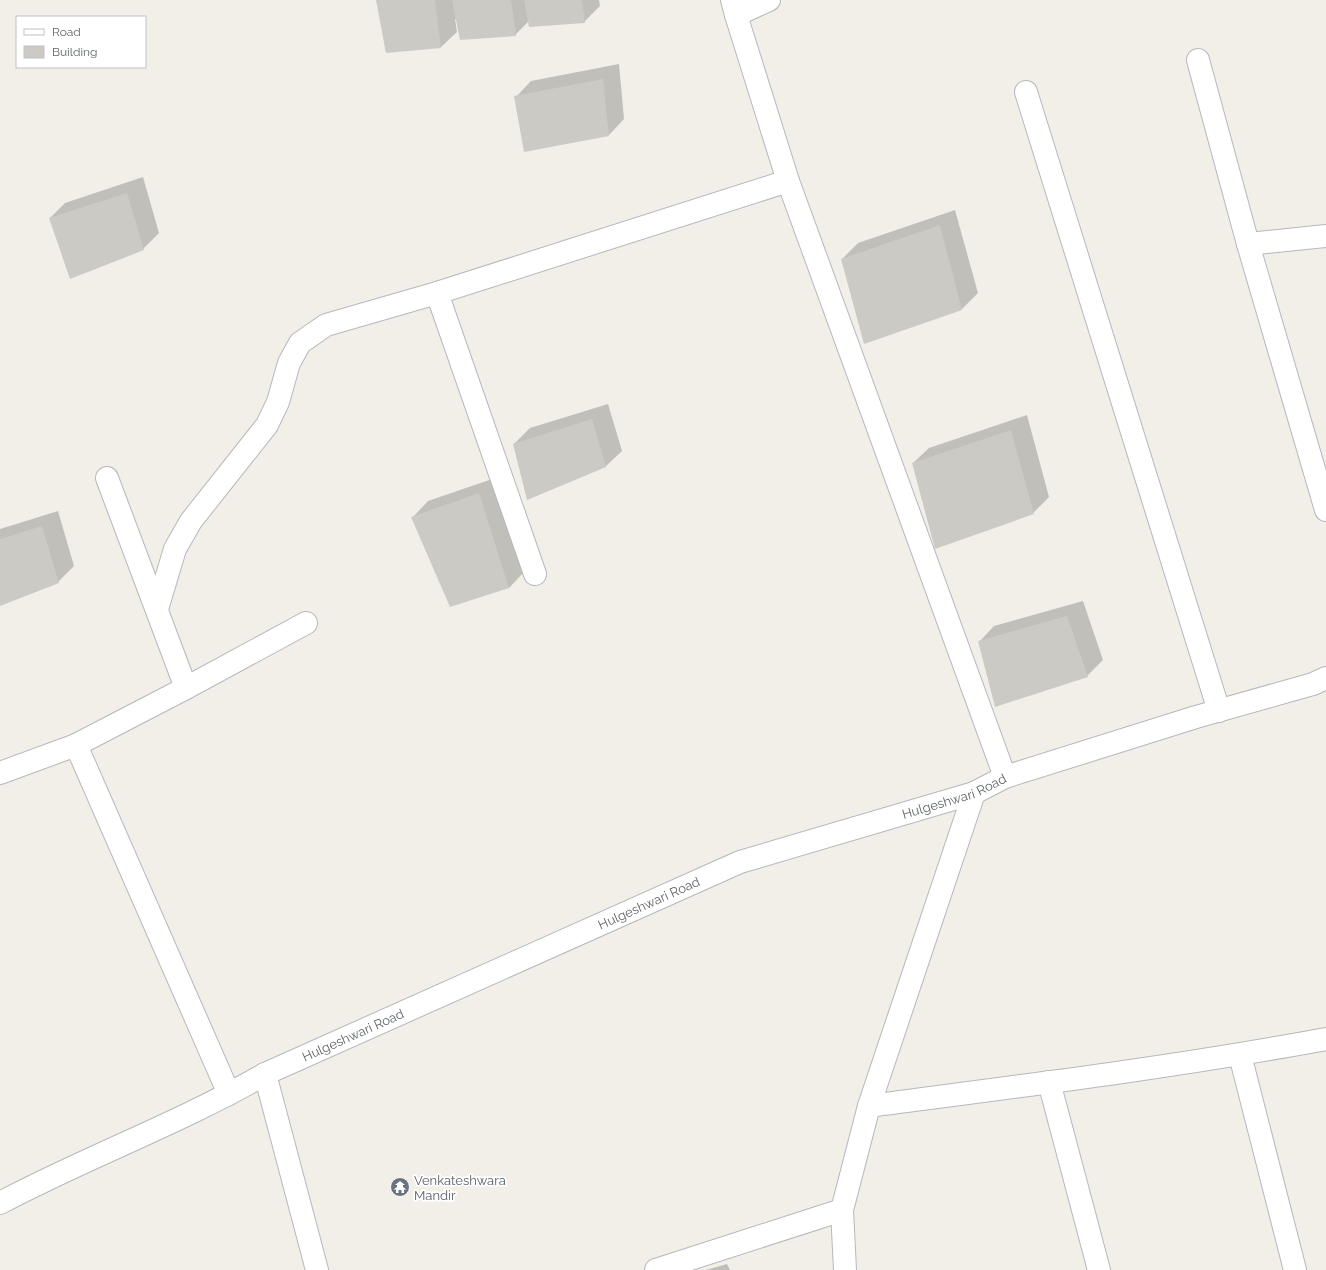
<svg xmlns="http://www.w3.org/2000/svg" width="1326" height="1270" viewBox="0 0 1326 1270" font-family="Raleway,sans-serif">
  <style>
    .shadow { fill: #0003 }
    .building { fill: #cccac5 }
    .lines { fill: none; stroke-linecap: round; stroke-linejoin: round }
    .minor-casing { stroke: #b5b8bc; stroke-width: 24 }
    .minor { stroke: #fff; stroke-width: 22 }
    .labels { text-anchor: middle; dominant-baseline: central; stroke-width: 3.5; stroke-linejoin: round; paint-order: stroke }
    .street-label { font-size: 13px; fill: #5f6368; stroke: #fff }
    .worship-label { font-size: 13px; fill: #5b616d; stroke: #fff; text-anchor: start }
  </style>
  <rect width="100%" height="100%" fill="#f1efe8"/>
  <path class="shadow" d="M377 0H599L600 6 584 22 529 21 515 35 455 19 457 32 441 47 386 52Z
    M619 64 624 119 609 135 516 97 531 81Z
    M143 177 159 233 143 249 50 218 65 203Z
    M955 210 978 293 962 309 865 343 842 259 858 243Z
    M608 404 622 451 606 466 528 499 514 444 530 428Z
    M1027 415 1049 497 1033 513 913 463 929 448Z
    M495 478 524 572 509 588 413 517 428 501Z
    M58 511 74 566 58 582 0 605V529Z
    M1083 601 1103 660 1087 676 979 642 994 626Z
    M727 1264 730 1270H706Z"/>
  <path class="building" d="M376 0H435L441 48 386 53Z
    M452 0H511L516 36 460 40Z
    M524 0H582L585 23 529 27Z
    M603 79 609 136 524 152 514 96Z
    M127 193 144 250 70 279 49 218Z
    M940 225 962 310 864 344 841 259Z
    M592 419 606 467 527 500 513 444Z
    M1011 430 1034 514 935 549 912 463Z
    M479 493 509 588 450 607 411 517Z
    M42 526 59 583 0 606V539Z
    M1067 616 1088 677 995 707 978 641Z"/>
  <g class="lines">
    <g class="minor-casing">
      <g id="minor">
        <path d="M732 0 736 15 788 181 1005 777"/>
        <path d="M736 15 769 0"/>
        <path d="M1198 60 1248 244 1326 510"/>
        <path d="M1026 92 1219 711"/>
        <path d="M1248 244 1326 236"/>
        <path d="M437 293 535 574"/>
        <path d="M107 478 186 688"/>
        <path d="M157 609 175 549 191 521 267 425 278 402 289 363 300 343 326 325 437 293 788 181"/>
        <path d="M76 745 186 688 306 623"/>
        <path d="M0 773 76 745 229 1094"/>
        <path d="M1240 1055 1295 1270"/>
        <path d="M265 1074 317 1270"/>
        <path d="M1049 1082 1099 1270"/>
        <path d="M869 1106C1022 1086 1175 1067 1326 1039"/>
        <path id="s1" d="M0 1203C87 1157 180 1123 265 1074L740 862 974 793 1005 777 1196 717 1313 684 1326 678"/>
        <path d="M842 1210 869 1106 974 793"/>
        <path d="M656 1270 842 1210 845 1270"/>
      </g>
    </g>
    <use href="#minor" class="minor"/>
  </g>
  <defs>
    <g id="temple-disc" transform="scale(1)"><circle r="9.5" fill="#6b7280" stroke="#fff"/><path d="M0-6L5-2H3V0L6.5 2.5H4V6H1.5V3h-3V6H-4V2.5H-6.5L-3 0V-2H-5Z" fill="#fff"/></g>
  </defs>
  <g fill-rule="evenodd">
    <use href="#temple-disc" x="400" y="1187"/>
  </g>
  <g class="labels">
    <g class="street-label">
      <text stroke="none"><textPath href="#s1" startOffset="1039">Hulgeshwari Road</textPath></text>
      <text stroke="none"><textPath href="#s1" startOffset="715">Hulgeshwari Road</textPath></text>
      <text stroke="none"><textPath href="#s1" startOffset="391">Hulgeshwari Road</textPath></text>
    </g>
    <g class="worship-label">
      <text x="414" y="1180">Venkateshwara<tspan x="414" dy="15">Mandir</tspan></text>
    </g>
  </g>
  <rect x="16" y="16" width="130" height="52" fill="#ffffff" stroke="#bfc1c3"/>
  <rect x="24" y="29" width="20" height="6" fill="#ffffff" stroke="#bfc1c3"/>
  <text x="52" y="36" font-size="12" fill="#5f6368">Road</text>
  <rect x="24" y="46" width="20" height="12" fill="#cccac5" stroke="#bfc1c3"/>
  <text x="52" y="56" font-size="12" fill="#5f6368">Building</text>
</svg>
